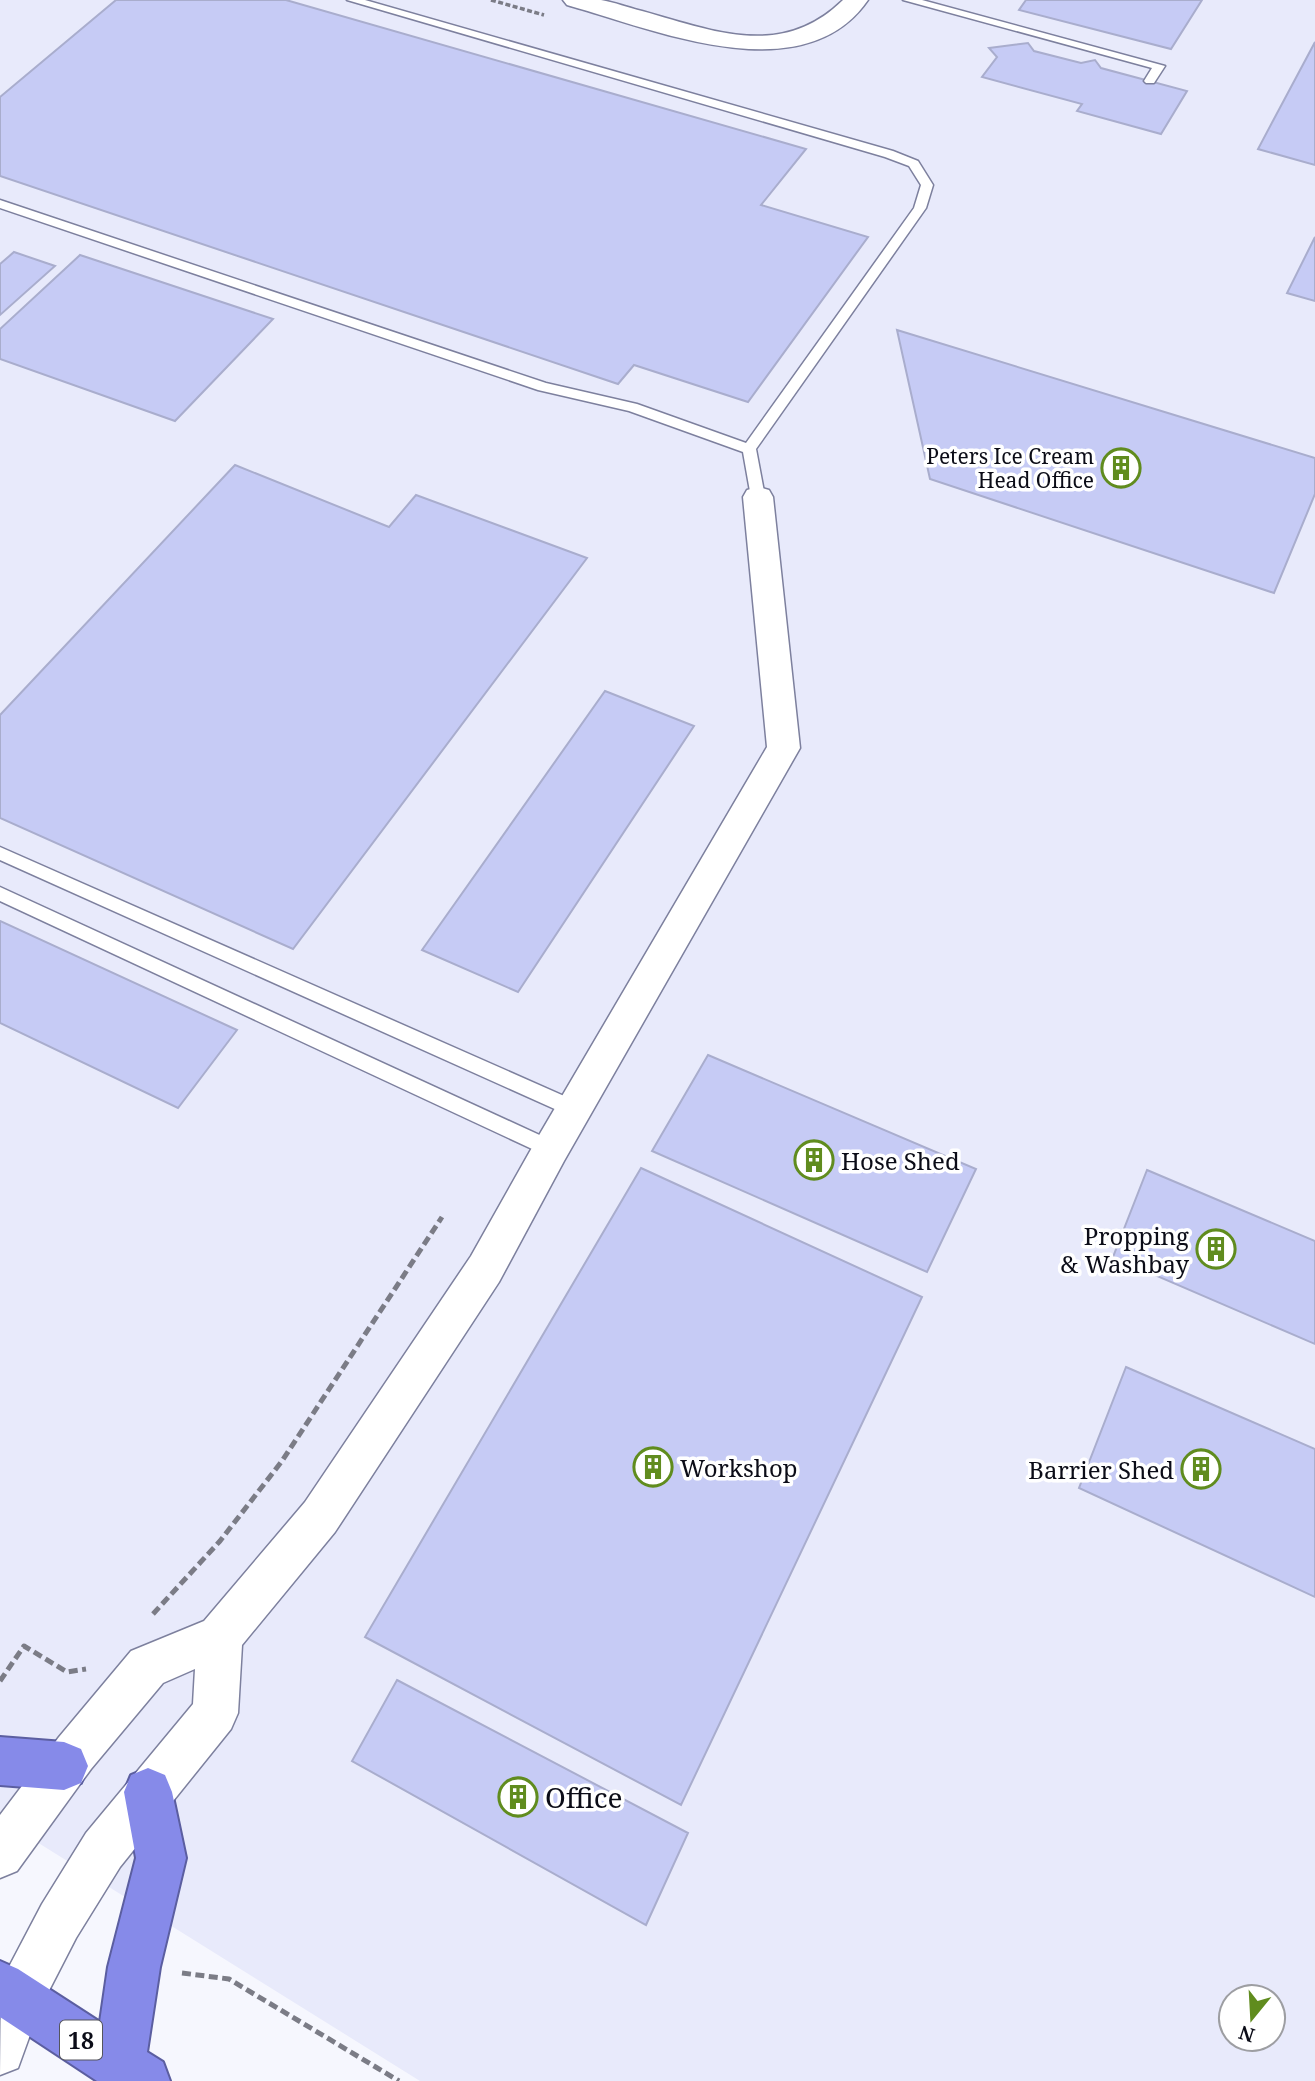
<svg xmlns="http://www.w3.org/2000/svg" width="1315" height="2081" viewBox="0 0 1315 2081" font-family="'Noto Serif',serif">
  <style>
    .built { fill: #e8eafb; fill-rule: evenodd }
    .building { fill: #c6cbf5; stroke: #a9adcd; stroke-width: 2 }
    .lines { fill: none; stroke-linecap: round; stroke-linejoin: round }
    .lane-casing { stroke: #7d809e; stroke-width: 3 }
    .street-casing { stroke: #7d809e; stroke-width: 3 }
    .highway-casing { stroke: #5b5ea0; stroke-width: 4 }
    .path-far1 { stroke: #7b7c86; stroke-width: 3.5; stroke-dasharray: 5 2.5; stroke-linecap: butt }
    .path { stroke: #7b7c86; stroke-width: 5; stroke-dasharray: 9 4.5; stroke-linecap: butt }
    .lane { fill: #fff; fill-rule: evenodd }
    .street { fill: #fff; fill-rule: evenodd }
    .highway { fill: #868ae9; fill-rule: evenodd }
    .labels { text-anchor: middle; dominant-baseline: central; stroke-width: 7; stroke-linejoin: round; paint-order: stroke }
    .far-poi-label { font-size: 21px; fill: #0b0c17; stroke: #fff; text-anchor: end }
    .shield { fill: #fff; stroke: #54555d; stroke-width: 2 }
    .shield-label { font-size: 23px; font-weight: bold; fill: #0b0c17 }
    .poi-label { font-size: 24px; fill: #0b0c17; stroke: #fff; text-anchor: start }
    .near-poi-label { font-size: 28px; fill: #0b0c17; stroke: #fff; text-anchor: start }
  </style>
  <rect width="100%" height="100%" fill="#f6f7fe"/>
  <path class="built" d="M0 0H1315V2081H420L0 1819ZM1231 1997H1273V2039H1231Z"/>
  <path class="building" d="M116 0H286L806 149 761 205 868 237 748 402 634 365 618 384 0 176V97Z
    M1026 0H1202L1171 49 1019 10Z
    M1315 42V165L1258 149Z
    M1028 43 1034 51 1081 63 1095 60 1101 68 1187 91 1161 134 1077 111 1082 104 982 77 997 57 989 48Z
    M1315 237V301L1287 293Z
    M14 252 55 266 0 315V264Z
    M80 255 273 319 175 421 0 359V329Z
    M897 330 1315 458V494L1274 593 930 479Z
    M235 465 389 527 416 495 587 558 293 949 0 818V715Z
    M605 691 694 726 518 992 422 950Z
    M0 921 237 1030 178 1108 0 1023Z
    M708 1055 976 1169 927 1272 652 1151Z
    M641 1168 922 1297 681 1805 365 1637Z
    M1147 1170 1315 1241V1344L1113 1257Z
    M1126 1367 1315 1449V1597L1079 1488Z
    M397 1680 688 1833 646 1925 352 1761Z"/>
  <g class="lines">
    <g class="lane-casing">
      <path id="lane" d="M347 0H365L893 151 918 161 933 185 926 208 756 449 765 497 763 500 758 502 751 497 743 452 629 411 538 390 0 208V200L546 383 637 404 746 443 914 208 921 185 909 166 885 157Z
        M903 0H922L1165 66 1154 83H1146L1144 81 1152 68Z
        M0 847 580 1103 583 1109 580 1115 574 1117 568 1115 0 860Z
        M0 887 557 1143 560 1149 557 1155 551 1157 545 1155 0 901Z"/>
    </g>
    <g class="street-casing">
      <path id="street" d="M563 0C576 0 589 0 601 0 614 2 629 8 642 11 714 31 782 60 843 0H868C803 94 653 29 567 5Z
        M758 487 769 490 773 497 800 748 564 1161 499 1282 335 1532 242 1645 238 1713 231 1729 120 1867 76 1938 39 2010 18 2068 0 2075 1 1982 42 1904 86 1833 193 1704 195 1669 163 1683 91 1769 17 1871 0 1878V1815L59 1737 131 1651 204 1621 305 1502 471 1256 538 1137 767 747 743 497 747 490Z"/>
    </g>
    <g class="highway-casing">
      <path id="highway" d="M0 1737 64 1742 81 1749 88 1766 81 1783 64 1790 0 1785Z
        M148 1768 165 1775 172 1792 186 1858 160 1967 147 2052 163 2062 170 2081H97L0 2017V1961L18 1969 100 2022 108 1967 136 1858 124 1792 131 1775Z"/>
    </g>
    <path class="path-far1" d="M491 0 544 15"/>
    <path class="path" d="M153 1614 220 1541 282 1461 442 1217
      M0 1681 24 1646 67 1672 86 1669
      M182 1973 229 1979 399 2081"/>
    <use href="#lane" class="lane"/>
    <use href="#street" class="street"/>
    <use href="#highway" class="highway"/>
  </g>
  <defs>
    <g id="building-ring" transform="scale(2.0125)"><circle r="9.5" fill="#fff" stroke="#608c1e" stroke-width="1.5"/><path d="M-4-6H4V6H1V3H-1V6H-4ZM-2.5-4.3h1.7v1.8h-1.7ZM.8-4.3h1.7v1.8H.8ZM-2.5-1h1.7V.8h-1.7ZM.8-1h1.7V.8H.8Z" fill="#608c1e"/></g>
  </defs>
  <g fill-rule="evenodd">
    <use href="#building-ring" x="1121" y="468"/>
    <use href="#building-ring" x="814" y="1160"/>
    <use href="#building-ring" x="1216" y="1249"/>
    <use href="#building-ring" x="653" y="1467"/>
    <use href="#building-ring" x="1201" y="1469"/>
    <use href="#building-ring" x="518" y="1797"/>
  </g>
  <g class="labels">
    <g class="far-poi-label">
      <text x="1094" y="456">Peters Ice Cream<tspan x="1094" dy="24">Head Office</tspan></text>
    </g>
    <rect class="shield" x="60" y="2020.5" width="42" height="39" rx="5"/>
    <g class="shield-label">
      <text x="81" y="2040">18</text>
    </g>
    <g class="poi-label">
      <text x="841" y="1160">Hose Shed</text>
      <text x="1189" y="1235" text-anchor="end">Propping<tspan x="1189" dy="28">&amp; Washbay</tspan></text>
      <text x="680" y="1467">Workshop</text>
      <text x="1174" y="1469" text-anchor="end">Barrier Shed</text>
    </g>
    <g class="near-poi-label">
      <text x="545" y="1797">Office</text>
    </g>
  </g>
  <g transform="translate(1252 2018) rotate(198)"><circle r="33" fill="#ffffff" stroke="#9d9ea2" stroke-width="2"/>
  <path d="M0-5L12 26L0 18L-12 26Z" fill="#608c1e"/>
  <text y="-10" font-size="19" font-weight="bold" text-anchor="middle" fill="#0b0c17">N</text>
  </g>
</svg>
